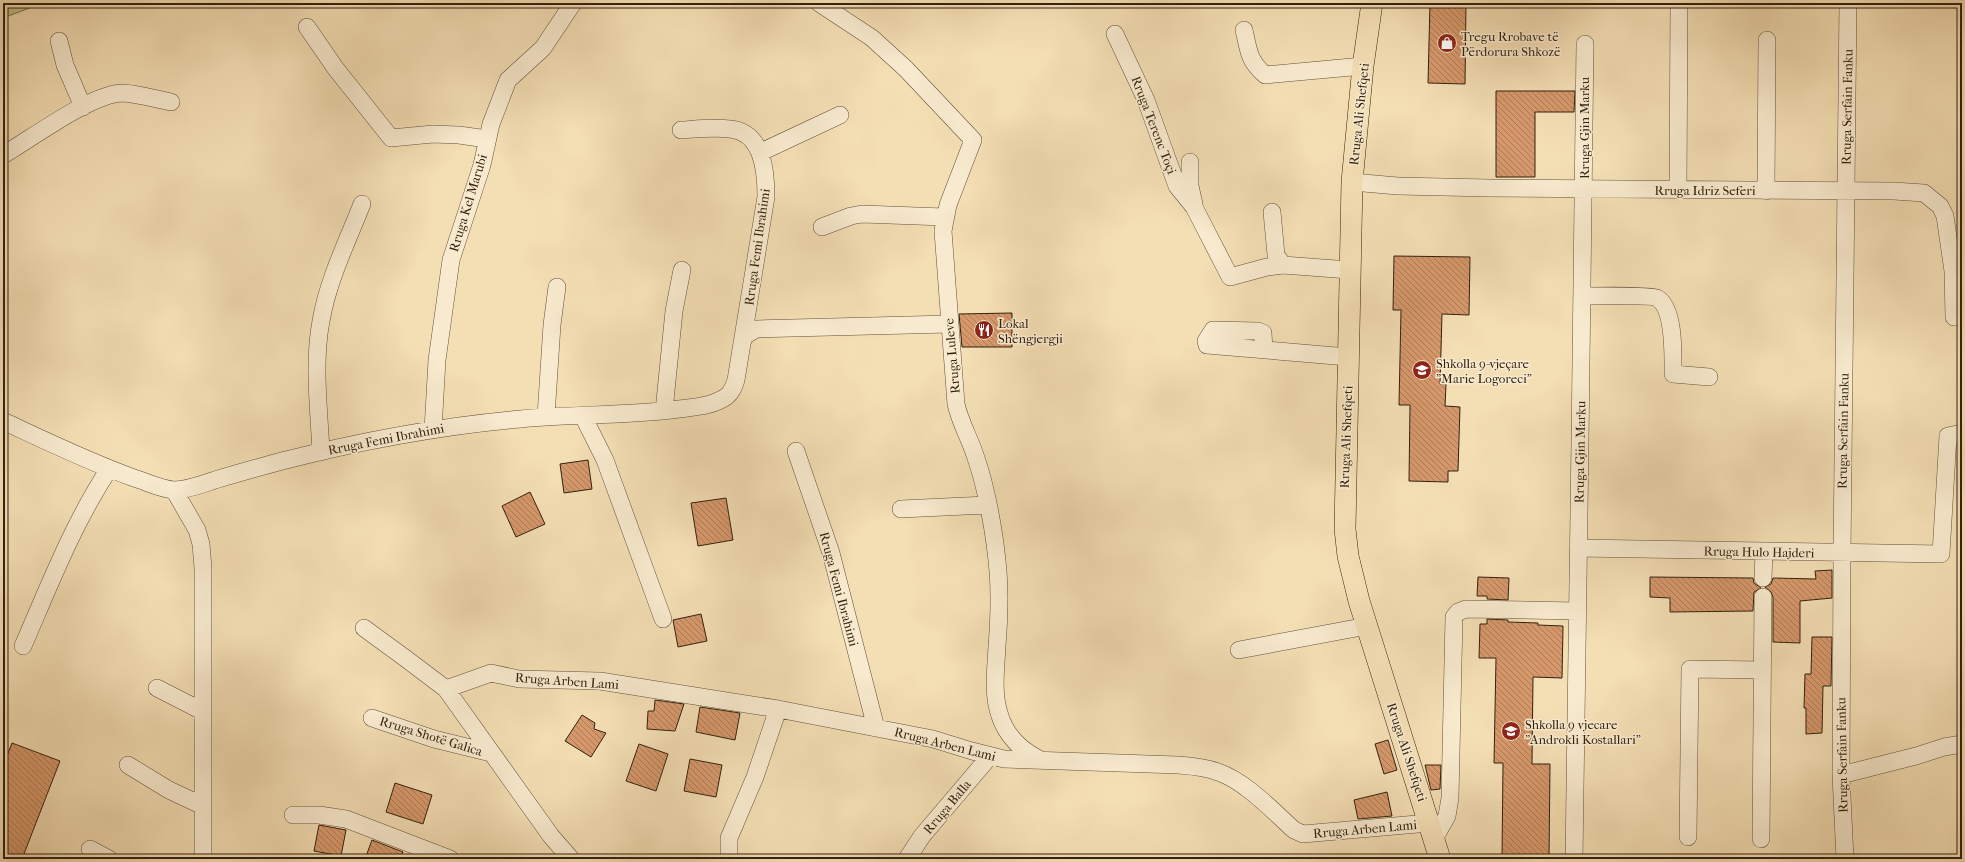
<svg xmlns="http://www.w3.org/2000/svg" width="1965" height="862" viewBox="0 0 1965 862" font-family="'IM FELL French Canon',serif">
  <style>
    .green { fill: #c3bf88; stroke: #7a704c }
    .building { fill: url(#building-back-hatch); stroke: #32210f }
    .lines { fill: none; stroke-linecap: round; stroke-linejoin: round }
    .minor-casing { stroke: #625038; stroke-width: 18 }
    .major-casing { stroke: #32210f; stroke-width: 22 }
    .minor { stroke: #f8eace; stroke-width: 17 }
    .major { stroke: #f4deb4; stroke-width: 21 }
    .labels { text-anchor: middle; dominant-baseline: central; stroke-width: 3; stroke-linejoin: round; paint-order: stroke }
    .poi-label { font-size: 13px; fill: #32210f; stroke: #f8eace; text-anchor: start }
    .street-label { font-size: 13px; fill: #32210f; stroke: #f8eace }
  </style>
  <defs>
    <pattern id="building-back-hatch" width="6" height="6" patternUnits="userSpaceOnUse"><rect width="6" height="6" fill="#d6986b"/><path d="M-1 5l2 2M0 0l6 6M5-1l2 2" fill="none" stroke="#ae7c56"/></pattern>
  </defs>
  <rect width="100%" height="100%" fill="#f4deb4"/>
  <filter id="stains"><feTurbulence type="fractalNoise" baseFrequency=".005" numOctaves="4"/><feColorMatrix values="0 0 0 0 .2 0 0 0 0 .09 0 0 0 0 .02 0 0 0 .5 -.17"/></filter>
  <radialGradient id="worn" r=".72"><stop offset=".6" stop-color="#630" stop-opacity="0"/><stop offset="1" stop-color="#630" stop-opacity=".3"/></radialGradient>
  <path class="green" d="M3 3H43L3 18Z"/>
  <path class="building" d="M1430 3H1466L1465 84 1428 83Z
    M1496 91H1575L1574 112H1535V177H1496Z
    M1394 256 1470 257 1469 315 1442 314 1440 384H1446L1445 406 1460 407 1458 471H1448V482L1409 481 1410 405H1399L1401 310H1393Z
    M1012 313V347H962L959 314Z
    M588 460 592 489 564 493 560 464Z
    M530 492 545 524 516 537 502 506Z
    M726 498 733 540 698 546 691 503Z
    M1832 570V598L1800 601V643L1773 642V597L1771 592 1765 587 1771 584 1773 578 1816 579 1815 571Z
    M1478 577 1509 578 1508 600 1487 599V596H1477Z
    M1650 577 1753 578 1754 583 1761 588 1754 592 1753 611 1670 612V598L1650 597Z
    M701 614 707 641 678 647 673 620Z
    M1487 619 1508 620V622L1538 623V625L1563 626 1562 678 1533 677 1532 764H1550L1549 859H1502L1503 763H1494L1496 658H1479L1480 624H1487Z
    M1812 637H1832L1831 686H1823L1822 733 1806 734V708H1804L1805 674H1811Z
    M655 700 684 704 675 731 647 729 648 711H654Z
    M700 707 740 713 735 740 696 732Z
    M582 715 595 723 594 729 606 733 591 757 565 741Z
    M1388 740 1397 770 1384 774 1375 744Z
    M12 743 60 761 22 859H3V766Z
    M639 744 668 754 656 791 626 781Z
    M690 759 722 765 716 797 684 791Z
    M1425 765H1441L1440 789 1431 790Z
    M395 783 432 795 423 824 386 812Z
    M1387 792 1392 816 1358 819 1354 800Z
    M319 825 346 830 341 856 314 851Z
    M372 840 403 852 400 859H365Z"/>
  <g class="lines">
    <g class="minor-casing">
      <path id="minor" d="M819 3 872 38 906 69 973 140 948 205 943 231 956 404C960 422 969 437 975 455 987 489 995 535 998 571 1000 596 999 621 997 646 996 669 992 694 1000 716 1006 735 1021 750 1039 759
        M307 27 336 69 391 138 433 134 459 135 487 139
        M1244 30C1249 51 1248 60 1265 75L1363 66
        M1115 34 1146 100 1177 186 1194 207 1230 277 1267 267 1283 265 1349 270
        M59 41 65 65 83 107
        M761 152 840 115
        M3 155C31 139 92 93 123 93 139 94 155 99 171 102
        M1190 162V186L1194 204
        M1352 182 1398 186 1489 188 1894 191 1924 193 1940 206 1945 216 1953 271 1954 317
        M1678 190 1679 3
        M1766 191 1767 40
        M1272 212 1276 255 1283 265
        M822 227 851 216 862 214 944 217
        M1583 296C1594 296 1652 295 1657 298 1675 308 1673 355 1673 374L1709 377
        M742 342 746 335 756 329 949 324
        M1264 350 1263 333 1258 331 1213 330 1206 341 1207 345 1348 357
        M664 411 674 311 682 270
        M546 416 552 325 557 287
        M583 416 605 460 663 619
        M3 421C46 441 89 462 134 478 147 482 161 489 174 490 188 490 203 484 215 480 238 473 260 467 282 461 361 441 440 426 521 419 574 414 626 416 679 409 694 407 714 406 727 396 732 392 734 386 736 380L766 197C766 171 763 132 730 129 714 127 697 129 681 130
        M433 430 437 360 451 260 482 165 491 124 508 80 543 48 573 3
        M796 451 831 553 876 728
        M321 452C319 409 313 363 321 321 328 280 347 242 362 204
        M174 490 197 530 201 544 203 568V859
        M901 509 987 505
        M1578 548 1941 554 1948 436 1962 433
        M1763 578 1764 552
        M364 628 405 658 446 689 551 836 571 859
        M23 646C49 586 73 524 109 469
        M1239 650 1367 626
        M157 688 202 711
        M446 689 491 673 519 679 600 681 778 709 933 739 972 751 1004 759 1178 765C1191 766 1205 767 1218 772 1245 781 1273 811 1294 830L1303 834 1429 823
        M372 718 434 739 491 753
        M128 765 169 790 203 806
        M1841 775 1916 756 1944 747 1962 744
        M293 815H319L346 819 450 859
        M1688 837 1690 669 1762 670
        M1434 839 1447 816 1450 798 1454 617 1458 612 1466 609 1577 611
        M1761 839 1763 597
        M90 849 109 859
        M729 859V838L755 777 778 709
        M907 859 922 836 990 756
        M1574 859C1577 587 1583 316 1585 44
        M1845 859 1841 775 1842 554 1848 3"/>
    </g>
    <g class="major-casing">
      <path id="major" d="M1372 3 1363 66 1352 182 1345 529 1348 556 1359 601 1440 859"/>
    </g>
    <use href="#minor" class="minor"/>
    <use href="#major" class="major"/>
  </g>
  <defs>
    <g id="shop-disc" transform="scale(1)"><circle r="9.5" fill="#8f2418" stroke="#f8eace"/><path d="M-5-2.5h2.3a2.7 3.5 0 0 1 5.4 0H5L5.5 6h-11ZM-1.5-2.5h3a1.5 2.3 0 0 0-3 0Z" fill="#fff"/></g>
    <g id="restaurant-disc" transform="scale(1)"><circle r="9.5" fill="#8f2418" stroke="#f8eace"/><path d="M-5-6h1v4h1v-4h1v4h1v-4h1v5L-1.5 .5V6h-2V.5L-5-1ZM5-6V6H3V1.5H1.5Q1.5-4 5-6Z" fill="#fff"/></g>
    <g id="school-disc" transform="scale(1)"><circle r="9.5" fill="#8f2418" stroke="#f8eace"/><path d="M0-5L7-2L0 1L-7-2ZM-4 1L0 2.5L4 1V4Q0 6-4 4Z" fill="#fff"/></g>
  </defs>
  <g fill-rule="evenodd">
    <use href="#shop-disc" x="1447" y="43"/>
    <use href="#restaurant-disc" x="984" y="330"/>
    <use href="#school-disc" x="1422" y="370"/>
    <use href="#school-disc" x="1511" y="731"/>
  </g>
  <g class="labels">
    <g class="poi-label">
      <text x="1461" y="36">Tregu Rrobave të<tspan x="1461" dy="15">Përdorura Shkozë</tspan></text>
      <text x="998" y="323">Lokal<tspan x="998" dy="15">Shëngjergji</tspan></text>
      <text x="1436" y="363">Shkolla 9-vjeçare<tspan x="1436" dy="15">"Marie Logoreci"</tspan></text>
      <text x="1525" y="724">Shkolla 9 vjecare<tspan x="1525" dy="15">"Androkli Kostallari"</tspan></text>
    </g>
    <g class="street-label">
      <text transform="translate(1847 107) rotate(-89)">Rruga Serfain Fanku</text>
      <text transform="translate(1359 114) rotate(-84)">Rruga Ali Shefqeti</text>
      <text transform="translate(1154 125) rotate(69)">Rruga Terenc Toçi</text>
      <text transform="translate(1584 128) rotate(-90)">Rruga Gjin Marku</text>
      <text x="1705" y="190">Rruga Idriz Seferi</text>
      <text transform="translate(468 203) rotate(-73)">Rruga Kel Marubi</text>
      <text transform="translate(757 247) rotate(-82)">Rruga Femi Ibrahimi</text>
      <text transform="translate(952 356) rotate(-95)">Rruga Luleve</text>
      <text transform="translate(1843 431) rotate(-89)">Rruga Serfain Fanku</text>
      <text transform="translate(1346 437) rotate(-88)">Rruga Ali Shefqeti</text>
      <text transform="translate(386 439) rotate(-11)">Rruga Femi Ibrahimi</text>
      <text transform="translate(1580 452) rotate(-89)">Rruga Gjin Marku</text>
      <text transform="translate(1759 552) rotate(1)">Rruga Hulo Hajderi</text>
      <text transform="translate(839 589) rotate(75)">Rruga Femi Ibrahimi</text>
      <text transform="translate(567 681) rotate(4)">Rruga Arben Lami</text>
      <text transform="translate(431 736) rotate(17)">Rruga Shotë Galica</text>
      <text transform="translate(945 744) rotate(14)">Rruga Arben Lami</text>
      <text transform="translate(1407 752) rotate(72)">Rruga Ali Shefqeti</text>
      <text transform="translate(1842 755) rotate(-91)">Rruga Serfain Fanku</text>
      <text transform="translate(947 807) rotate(-50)">Rruga Balla</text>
      <text transform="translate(1365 829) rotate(-5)">Rruga Arben Lami</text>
    </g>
  </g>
  <rect width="1965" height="862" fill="none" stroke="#f4deb4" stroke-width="16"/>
  <rect x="4" y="4" width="1957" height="854" fill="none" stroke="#32210f" stroke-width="2"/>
  <rect x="8" y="8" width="1949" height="846" fill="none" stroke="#32210f"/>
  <rect width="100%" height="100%" filter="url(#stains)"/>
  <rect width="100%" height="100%" fill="url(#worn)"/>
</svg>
